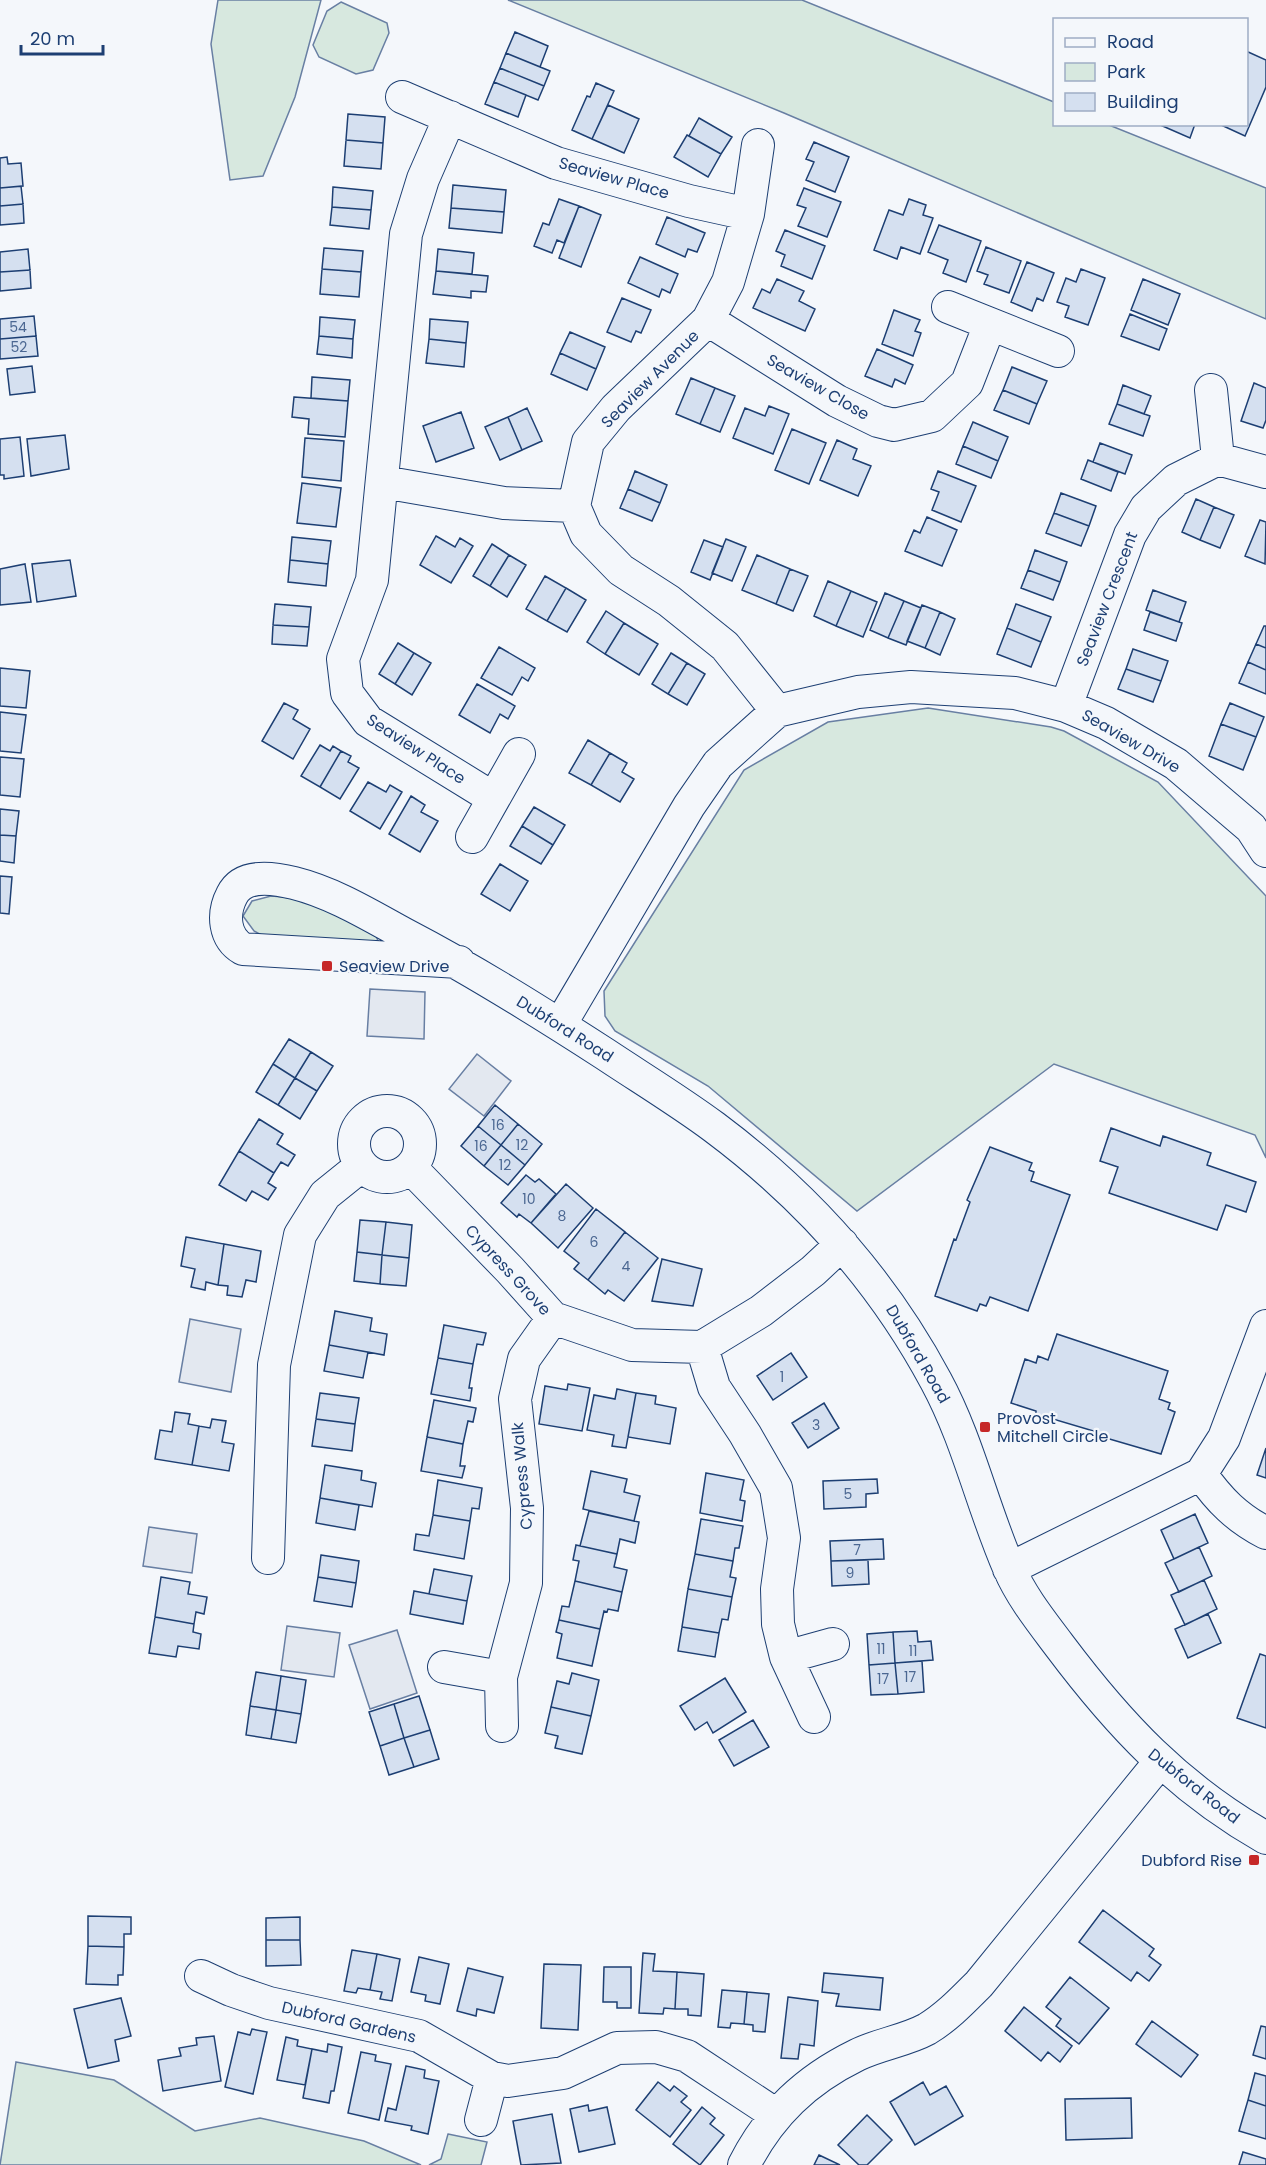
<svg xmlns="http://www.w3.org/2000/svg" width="1266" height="2165" viewBox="0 0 1266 2165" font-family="Poppins,sans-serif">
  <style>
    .green { fill: #d7e8df; stroke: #687fa3; stroke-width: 1.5 }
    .parking { fill: #e3e8f0; stroke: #687fa3; stroke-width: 1.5 }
    .building { fill: #d5e0f0; stroke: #1d3f73; stroke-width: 1.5 }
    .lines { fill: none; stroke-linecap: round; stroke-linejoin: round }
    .minor-casing { stroke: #1d3f73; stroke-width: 34 }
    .minor { stroke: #f4f7fb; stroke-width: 32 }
    .poi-dot { fill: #c62828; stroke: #f4f7fb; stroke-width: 2 }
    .labels { text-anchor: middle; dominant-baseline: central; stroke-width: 4.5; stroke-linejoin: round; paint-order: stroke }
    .number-label { font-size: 14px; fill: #4b6792 }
    .street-label { font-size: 16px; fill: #1d3f73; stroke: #f4f7fb }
    .poi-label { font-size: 16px; fill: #1d3f73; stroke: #f4f7fb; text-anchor: start }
  </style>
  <rect width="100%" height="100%" fill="#f4f7fb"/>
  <path class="green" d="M218 0H321L295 97 263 176 230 180 211 44Z
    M508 0H802L1054 102V124L1109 125 1266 188V319L784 113Z
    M341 2 387 23 389 33 373 70 356 74 319 57 313 45 327 11Z
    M928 708 1051 727 1064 731 1158 782 1266 896V1158L1255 1135 1054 1064 857 1211 708 1086 615 1031 605 1016 604 991 744 770 828 722Z
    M271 896C313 898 340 916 376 936L379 943 265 937 254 931 243 916 252 901Z
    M16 2062 114 2080 195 2131 260 2118 364 2141 421 2165H0Z
    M448 2134 487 2142 481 2165H429L441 2159Z"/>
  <path class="parking" d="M370 989 425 992 424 1039 367 1036Z
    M477 1054 511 1081 484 1116 449 1089Z
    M190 1319 241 1329 231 1392 179 1382Z
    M149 1527 197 1534 192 1573 143 1566Z
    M287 1626 340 1633 334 1677 281 1670Z
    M397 1630 417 1693 370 1709 349 1645Z"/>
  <path class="building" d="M515 32 548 46 540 67 506 53Z
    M1246 51 1266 60V87L1245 136 1219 124H1246Z
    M506 53 550 71 544 86 500 68Z
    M500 68 544 86 538 100 494 82Z
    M494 82 526 95 518 117 485 104Z
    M596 83 614 91 592 139 572 130 587 96 590 97Z
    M608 105 639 119 624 153 592 139Z
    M348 114 385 117 383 143 346 140Z
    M699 118 732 137 721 154 689 136Z
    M1158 124H1195L1190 138Z
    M687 135 721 154 708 177 674 157Z
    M346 140 383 143 381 169 344 166Z
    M814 142 849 157 835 192 806 180 814 162 806 159Z
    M7 157 8 164 21 163 23 186 0 188V158Z
    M453 185 506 190 504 212 451 208Z
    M21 186 23 204 0 206V188Z
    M333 187 373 191 371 210 332 207Z
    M804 188 841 202 827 237 798 226 806 208 797 205Z
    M559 199 579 206 564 243 557 240 552 253 534 246 543 223 549 225Z
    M909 199 926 205 923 215 933 218 920 254 901 247 897 259 874 250 889 210 903 215Z
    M23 204 24 223 0 225V206Z
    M579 206 601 215 581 267 559 258Z
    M332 207 371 210 369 229 330 225Z
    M451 208 504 212 502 233 449 228Z
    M667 217 705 233 697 252 688 249 685 257 656 244Z
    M939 225 981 241 966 282 943 273 948 260 928 252Z
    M785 230 825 246 812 279 781 266 785 255 776 251Z
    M986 247 1021 261 1009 293 984 284 988 275 977 271Z
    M324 248 363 251 361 272 322 269Z
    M28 249 30 270 0 272V252Z
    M438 249 474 253 472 274 436 271Z
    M640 257 678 274 670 293 662 289 659 297 628 283Z
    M1027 262 1054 273 1043 301 1037 298 1032 311 1011 302Z
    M322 269 361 272 359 297 320 294Z
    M1081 269 1105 278 1088 325 1065 317 1069 306 1057 302 1066 278 1076 282Z
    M30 270 31 288 0 291V272Z
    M436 271 488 276 486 292 471 291V298L433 294Z
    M777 279 804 291 799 301 815 309 805 331 753 308 762 289 770 293Z
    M1143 279 1180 294 1168 325 1131 310Z
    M622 298 651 310 641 333 636 331 631 342 607 332Z
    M894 310 920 320 915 331 921 333 913 356 882 344Z
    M1130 314 1167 329 1159 350 1121 336Z
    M34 316 36 336 0 339V319Z
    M320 317 355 320 353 339 319 336Z
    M430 319 468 322 466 343 429 339Z
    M570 332 605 347 596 369 560 353Z
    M36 336 38 356 0 359V339Z
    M319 336 353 339 352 358 317 354Z
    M429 339 466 343 464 367 426 363Z
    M877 349 913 365 905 384 895 379 892 387 865 376Z
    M560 353 596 369 587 390 551 374Z
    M32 366 35 392 10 395 7 369Z
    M1012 367 1047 381 1037 404 1003 390Z
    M312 377 350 380 348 401 311 398Z
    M691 378 715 388 700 424 676 414Z
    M1254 383 1266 388V420L1263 428 1241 421Z
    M1123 385 1151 396 1144 414 1117 404Z
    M715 388 735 396 720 432 700 424Z
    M1003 390 1037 404 1029 424 994 410Z
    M294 397 348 401 345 437 308 434 309 419 292 417Z
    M1117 404 1150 416 1143 436 1109 424Z
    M769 406 789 414 773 454 733 438 745 408 765 416Z
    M527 408 542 441 522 450 508 417Z
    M461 412 474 448 436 462 423 426Z
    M508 417 522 450 500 460 485 427Z
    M973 422 1008 437 998 461 963 446Z
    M792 429 826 443 809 484 775 470Z
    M65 435 69 469 31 476 27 439Z
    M20 437 24 476 4 479V475H0V439Z
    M305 438 344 441 341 481 302 477Z
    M837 440 857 449 853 459 871 466 858 496 820 480Z
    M1100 443 1132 455 1125 474 1093 462Z
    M963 446 998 461 991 478 956 464Z
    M1088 460 1118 472 1111 491 1081 479Z
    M635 471 667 485 660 503 628 489Z
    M938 471 976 486 961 522 932 510 939 492 931 489Z
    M302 483 341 488 336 527 297 523Z
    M628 489 660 503 652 521 620 508Z
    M1061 493 1096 506 1089 526 1054 513Z
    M1196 499 1214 507 1200 540 1182 532Z
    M1214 507 1234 515 1220 548 1200 540Z
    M1054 513 1089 526 1081 546 1046 533Z
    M927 517 957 530 942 566 905 551 914 530 920 533Z
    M1260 520 1266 522 1265 564 1245 556Z
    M436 536 455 547 460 538 473 546 451 583 420 565Z
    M292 537 331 541 328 564 290 560Z
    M726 539 746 547 732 581 712 573Z
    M704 540 723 547 710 580 691 572Z
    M492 544 509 555 490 586 473 576Z
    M1035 550 1067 562 1060 582 1028 570Z
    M509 555 526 565 507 597 490 586Z
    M757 555 790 569 776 604 742 590Z
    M70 560 76 596 37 602 32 564Z
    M290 560 328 564 326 586 288 582Z
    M25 564 31 602 0 605V569Z
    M790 569 808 576 793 611 776 604Z
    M1028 570 1060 582 1053 600 1021 588Z
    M545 576 566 588 547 621 526 609Z
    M828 581 851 591 836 626 814 616Z
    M566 588 586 600 567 632 547 621Z
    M1153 590 1186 602 1179 622 1146 610Z
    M851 591 877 602 863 637 836 626Z
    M885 593 904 601 888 638 870 630Z
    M904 601 921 608 906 645 888 638Z
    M275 604 311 607 309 627 273 625Z
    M1016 604 1051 617 1041 642 1007 628Z
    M922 605 940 612 925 648 907 641Z
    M606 611 624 623 605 654 587 642Z
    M940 612 955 619 940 655 925 648Z
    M1150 612 1182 623 1176 641 1144 630Z
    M624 623 658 644 639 675 605 654Z
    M273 625 309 627 307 646 272 644Z
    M1264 626H1266V648L1256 644Z
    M1007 628 1041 642 1031 667 997 654Z
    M398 643 414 653 395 684 379 674Z
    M1256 644 1266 648V670L1248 662Z
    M499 647 535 668 528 681 522 677 512 695 481 678Z
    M1133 649 1168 661 1161 681 1126 669Z
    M414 653 431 663 412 695 395 684Z
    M671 653 687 663 668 694 652 684Z
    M1248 662 1266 670V694L1239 683Z
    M687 663 705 674 687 705 668 694Z
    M0 668 30 671 26 708 0 706Z
    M1126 669 1161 681 1153 702 1118 689Z
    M477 684 515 706 508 719 500 714 490 733 459 715Z
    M284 703 298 710 293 719 310 729 293 759 262 741Z
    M1230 703 1264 717 1256 737 1221 724Z
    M0 712 26 715 21 753 0 751Z
    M1221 724 1256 737 1243 770 1209 756Z
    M588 740 610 753 591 785 569 773Z
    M320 745 330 751 333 746 341 751 320 787 301 776Z
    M341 751 351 756 348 762 359 768 340 799 320 787Z
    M610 753 627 763 622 772 634 779 620 802 591 785Z
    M0 757 24 759 20 797 0 795Z
    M368 782 386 792 390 785 402 792 380 829 350 811Z
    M411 796 425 805 421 812 438 821 420 852 389 834Z
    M534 807 565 825 553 845 522 826Z
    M0 809 19 811 16 836 0 835Z
    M522 826 553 845 541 864 510 846Z
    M0 835 16 836 14 863 0 861Z
    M500 864 528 881 510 911 481 894Z
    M0 876 12 877 9 914 0 913Z
    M289 1039 311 1052 295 1078 273 1064Z
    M311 1052 333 1066 317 1091 295 1078Z
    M273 1064 295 1078 278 1105 256 1092Z
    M295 1078 317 1091 300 1119 278 1105Z
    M495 1105 518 1124 501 1145 478 1126Z
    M259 1119 283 1134 277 1144 295 1155 288 1166 281 1162 274 1173 239 1151Z
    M518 1124 542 1144 525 1165 501 1145Z
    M478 1126 501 1145 484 1166 461 1146Z
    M1111 1128 1160 1146 1163 1136 1211 1153 1207 1165 1256 1182 1246 1212 1226 1205 1217 1230 1109 1193 1118 1167 1100 1161Z
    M501 1145 525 1165 508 1185 484 1166Z
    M990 1147 1032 1163 1029 1170 1034 1172 1031 1181 1070 1195 1028 1311 990 1297 986 1306 980 1304 977 1311 935 1296 954 1239 956 1240 970 1202 967 1200Z
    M239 1151 274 1173 268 1183 276 1188 268 1200 252 1191 246 1201 219 1185Z
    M526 1175 535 1182 539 1179 556 1194 531 1223 519 1214 517 1217 501 1203Z
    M566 1184 593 1208 558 1248 531 1223Z
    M596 1209 625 1232 588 1280 574 1269 579 1263 564 1251Z
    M360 1220 386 1222 382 1255 357 1252Z
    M386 1222 412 1225 409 1258 382 1255Z
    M625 1232 658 1258 624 1301 608 1290 605 1294 588 1280Z
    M186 1237 224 1244 218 1285 206 1282 205 1290 191 1287 195 1269 181 1266Z
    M224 1244 261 1251 256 1282 246 1280 242 1297 227 1295 228 1286 218 1285Z
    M357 1252 382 1255 380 1284 354 1281Z
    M382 1255 409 1258 406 1286 380 1284Z
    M662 1259 702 1269 693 1306 652 1301Z
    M335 1311 372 1318 370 1331 387 1334 384 1355 329 1345Z
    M444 1325 486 1333 483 1345 477 1344 473 1364 438 1358Z
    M1057 1334 1168 1371 1159 1399 1170 1403 1168 1409 1175 1412 1161 1454 1106 1438 1107 1435 1036 1414V1411L1011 1403 1025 1359 1036 1363 1038 1356 1048 1360Z
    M329 1345 368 1352 363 1378 324 1371Z
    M791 1353 807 1377 773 1400 757 1376Z
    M438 1358 473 1364 469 1388H472L470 1401 431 1394Z
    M568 1384 590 1388 582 1431 539 1424 545 1386 567 1390Z
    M617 1389 636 1393 626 1448 612 1446 614 1435 587 1430 594 1395 615 1399Z
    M320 1393 359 1398 355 1424 316 1419Z
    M636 1393 656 1396 655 1404 676 1408 670 1444 628 1437Z
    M434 1400 476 1408 473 1422 468 1421 463 1444 427 1437Z
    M824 1403 839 1428 808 1448 792 1423Z
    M175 1412 190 1414 188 1424 199 1426 192 1465 155 1459 160 1430 172 1432Z
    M212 1419 226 1421 222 1442 234 1444 229 1471 192 1465 199 1426 210 1428Z
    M316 1419 355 1424 352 1451 312 1446Z
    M427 1437 463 1444 460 1466H465L462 1478 421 1471Z
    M1266 1448V1478L1257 1475Z
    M325 1465 362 1471 361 1480 376 1483 372 1507 320 1498Z
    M591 1471 627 1479 624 1492 640 1496 634 1521 583 1509Z
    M706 1473 744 1480 740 1500 745 1501 742 1521 700 1513Z
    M877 1479 878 1493 866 1494V1507L824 1509 823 1481Z
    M438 1480 482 1488 479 1509 472 1508 470 1521 433 1515Z
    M320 1498 359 1505 355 1530 316 1523Z
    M589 1511 639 1522 635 1543 620 1539 617 1554 580 1546Z
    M1195 1514 1208 1543 1174 1559 1161 1530Z
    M433 1515 470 1521 464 1559 414 1550 416 1534 429 1536Z
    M701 1519 743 1526 739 1548H735L733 1561 695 1554Z
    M883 1539 884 1559 831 1561 830 1541Z
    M576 1545 617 1554 614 1567 627 1570 622 1592 575 1581 579 1561 573 1560Z
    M1199 1547 1212 1576 1179 1592 1165 1563Z
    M695 1554 733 1561 730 1577 736 1578 732 1597 688 1589Z
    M321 1555 359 1561 356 1583 318 1577Z
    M868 1560 869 1584 832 1586 831 1561Z
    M434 1569 472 1576 467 1601 429 1594Z
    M161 1577 190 1582 188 1594 207 1597 204 1614 196 1612 194 1624 155 1617Z
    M318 1577 356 1583 352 1607 314 1601Z
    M1204 1580 1217 1609 1185 1625 1171 1595Z
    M575 1581 622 1592 618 1611 608 1609 607 1612 604 1611 600 1629 559 1620 562 1606 569 1607Z
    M688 1589 732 1597 728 1620 722 1619 719 1633 682 1627Z
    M414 1591 467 1601 463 1624 410 1614Z
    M1208 1614 1221 1643 1188 1658 1175 1629Z
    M155 1617 194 1624 193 1632 201 1634 199 1649 178 1646 176 1657 149 1653Z
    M559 1620 600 1629 592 1666 557 1658 562 1634 556 1632Z
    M682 1627 719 1633 715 1657 678 1651Z
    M917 1631 918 1642 931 1641 933 1660 895 1663 893 1632Z
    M893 1632 895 1663 869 1665 867 1634Z
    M1260 1654 1266 1656V1728L1237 1718Z
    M922 1661 924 1692 898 1694 895 1663Z
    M895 1663 898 1694 871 1695 869 1665Z
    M256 1672 281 1676 276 1710 250 1706Z
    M572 1673 599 1680 591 1716 551 1707 557 1681 569 1684Z
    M281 1676 306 1680 301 1714 276 1710Z
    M725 1678 746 1712 713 1733 707 1722 695 1730 680 1706Z
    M419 1696 430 1730 404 1738 394 1704Z
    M394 1704 404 1738 380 1746 369 1712Z
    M250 1706 276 1710 271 1739 246 1735Z
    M551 1707 591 1716 582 1754 555 1748 558 1736 545 1733Z
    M276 1710 301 1714 296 1743 271 1739Z
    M753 1720 769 1747 734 1766 719 1740Z
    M430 1730 439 1759 414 1767 404 1738Z
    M404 1738 414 1767 389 1775 380 1746Z
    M1103 1910 1154 1949 1149 1956 1161 1965 1149 1981 1137 1972 1131 1981 1079 1942Z
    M88 1916 131 1917V1934H124V1947L88 1946Z
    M300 1917V1940H266V1918Z
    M266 1940H300L301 1965 266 1966Z
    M88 1946 124 1947 123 1975H118V1985L86 1984Z
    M352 1950 377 1954 370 1990 358 1988 356 1993 344 1991Z
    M643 1953 655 1954 653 1971 677 1972 675 2009 664 2008 663 2014 639 2013Z
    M377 1954 400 1959 392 2001 380 1999 382 1992 370 1990Z
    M419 1957 449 1964 440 2004 425 2001 426 1995 411 1992Z
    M544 1964 581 1965 578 2030 541 2028Z
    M604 1967H631V2008H617V2002H603Z
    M468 1968 503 1977 494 2013 477 2009 476 2016 457 2011Z
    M677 1972 704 1974 701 2016 688 2015V2009H675Z
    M824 1973 883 1978 880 2010 836 2006 839 1994 822 1992Z
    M1070 1977 1109 2008 1079 2044 1056 2026 1061 2019 1046 2007Z
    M722 1990 747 1992 744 2024 731 2023 730 2028 718 2027Z
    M747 1992 769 1994 765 2032 753 2031V2025L744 2024Z
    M788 1997 818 2001 814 2046 800 2044 798 2059 781 2058Z
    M121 1998 131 2036 115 2040 119 2061 88 2068 74 2009Z
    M1024 2007 1072 2046 1060 2062 1048 2052 1041 2061 1005 2031Z
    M1152 2021 1198 2055 1181 2077 1136 2044Z
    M1261 2026 1266 2027V2059L1253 2055Z
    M252 2029 267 2032 253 2094 225 2087 238 2032 250 2035Z
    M214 2036 221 2081 163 2091 158 2060 181 2056 179 2048 197 2045 196 2038Z
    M286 2037 298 2040 297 2046 312 2049 305 2085 277 2080Z
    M328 2044 342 2047 334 2091H331L329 2103 303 2098 312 2049 327 2052Z
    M361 2052 376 2055 375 2061 391 2064 379 2120 348 2113Z
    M406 2066 425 2070 424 2078 439 2081 428 2134 411 2130 412 2126 385 2121 388 2108 396 2110Z
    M1255 2073 1266 2076V2106L1248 2100Z
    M658 2082 670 2091 674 2086 687 2096 681 2102 691 2110 670 2137 636 2110Z
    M923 2082 930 2095 946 2086 963 2116 915 2145 890 2102Z
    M1131 2098 1132 2138 1066 2140 1065 2099Z
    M1248 2100 1266 2106V2139L1239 2131Z
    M588 2105 589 2111 607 2107 615 2144 579 2152 570 2109Z
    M702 2107 715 2118 710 2124 724 2135 700 2165 673 2144Z
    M552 2114 561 2163 521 2165 513 2121Z
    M867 2115 892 2140 867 2165H859L838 2145Z
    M1243 2152 1266 2159V2165H1239Z
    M819 2155 840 2165H814Z"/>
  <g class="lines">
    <g class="minor-casing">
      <path id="minor" d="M402 97 556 163 689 201 748 214
        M450 117 423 179 406 234 372 580 343 659 347 693 368 721 493 798
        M758 145 748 214 728 282 708 320 616 408 588 442 574 506 586 534 621 570 669 601 725 646 777 711
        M948 307 1058 351
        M708 320 837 401 878 421 894 425 932 416 967 383 990 324
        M1211 390 1218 459
        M383 482 504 503 574 506
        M1066 706 1130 535 1146 508 1176 480 1218 459 1266 472
        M472 837 519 754
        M459 962 243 949C224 938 222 914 232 895 243 873 274 878 294 883 334 893 371 916 406 935 475 971 540 1012 605 1054 641 1078 679 1101 714 1127 805 1195 882 1280 936 1381 968 1440 982 1506 1009 1568 1021 1596 1041 1621 1059 1645 1119 1725 1178 1788 1266 1838
        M560 1025 689 806 718 764 777 711 858 692 911 687 1015 693 1066 706 1106 723 1176 764 1251 828 1266 851
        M354 1144a33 33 0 1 1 66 0a33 33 0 1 1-66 0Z
        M411 1168 510 1270 553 1318 632 1345 702 1347 761 1311 813 1271 842 1244
        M702 1347 714 1387 745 1434 776 1488 784 1538 777 1589 778 1624 786 1657 814 1717
        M1201 1474C1219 1500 1237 1518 1266 1533
        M268 1558 274 1365 300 1235 325 1195 361 1166
        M1009 1569 1201 1474 1224 1438 1266 1326
        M786 1657 833 1644
        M444 1667 501 1677
        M502 1726 501 1677 526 1583 527 1508 515 1399 524 1359 553 1318
        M201 1976 231 1990 269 2003 419 2036 492 2078 508 2081 563 2073 617 2048 656 2047 687 2056 775 2114
        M481 2120 492 2078
        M744 2165C770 2114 806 2080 857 2055 879 2044 905 2041 927 2029 947 2017 963 2000 979 1984L1159 1763"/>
    </g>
    <use href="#minor" class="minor"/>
  </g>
  <g class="poi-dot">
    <rect x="321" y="960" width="12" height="12" rx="3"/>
    <rect x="979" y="1421" width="12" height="12" rx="3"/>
    <rect x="1248" y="1854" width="12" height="12" rx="3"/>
  </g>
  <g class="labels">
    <g class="number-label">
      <text x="18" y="327">54</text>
      <text x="19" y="347">52</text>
      <text x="498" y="1125">16</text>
      <text x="522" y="1145">12</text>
      <text x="481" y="1146">16</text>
      <text x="505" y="1165">12</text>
      <text x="529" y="1199">10</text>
      <text x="562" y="1216">8</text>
      <text x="594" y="1242">6</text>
      <text x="626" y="1266">4</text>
      <text x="782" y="1377">1</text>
      <text x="816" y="1425">3</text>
      <text x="848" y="1494">5</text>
      <text x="857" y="1550">7</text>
      <text x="850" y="1573">9</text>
      <text x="881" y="1649">11</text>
      <text x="913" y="1651">11</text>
      <text x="910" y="1677">17</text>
      <text x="883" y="1679">17</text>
    </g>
    <g class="street-label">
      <text transform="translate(614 178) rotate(16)">Seaview Place</text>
      <text transform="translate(650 379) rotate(-45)">Seaview Avenue</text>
      <text transform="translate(818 387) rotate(30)">Seaview Close</text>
      <text transform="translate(1107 599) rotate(-69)">Seaview Crescent</text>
      <text transform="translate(1131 741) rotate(30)">Seaview Drive</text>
      <text transform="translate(416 749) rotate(33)">Seaview Place</text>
      <text transform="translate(565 1029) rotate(32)">Dubford Road</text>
      <text transform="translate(508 1270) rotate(47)">Cypress Grove</text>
      <text transform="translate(918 1354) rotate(60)">Dubford Road</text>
      <text transform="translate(522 1476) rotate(-95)">Cypress Walk</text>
      <text transform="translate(1194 1786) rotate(38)">Dubford Road</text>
      <text transform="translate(349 2022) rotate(13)">Dubford Gardens</text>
    </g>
    <g class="poi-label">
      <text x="339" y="966">Seaview Drive</text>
      <text x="997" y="1418">Provost<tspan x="997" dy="18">Mitchell Circle</tspan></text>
      <text x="1242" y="1860" text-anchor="end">Dubford Rise</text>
    </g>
  </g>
  <rect x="1053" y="18" width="195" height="108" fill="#f4f7fb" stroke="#9eadc5" stroke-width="1.5"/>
  <rect x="1065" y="38" width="30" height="9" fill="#f4f7fb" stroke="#9eadc5" stroke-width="1.5"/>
  <text x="1107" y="48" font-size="18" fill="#1d3f73">Road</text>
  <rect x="1065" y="63" width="30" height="18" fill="#d7e8df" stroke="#9eadc5" stroke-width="1.5"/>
  <text x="1107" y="78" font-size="18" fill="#1d3f73">Park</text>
  <rect x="1065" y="93" width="30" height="18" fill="#d5e0f0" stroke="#9eadc5" stroke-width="1.5"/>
  <text x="1107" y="108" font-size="18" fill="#1d3f73">Building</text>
  <path d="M21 45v9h82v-9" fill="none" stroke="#1d3f73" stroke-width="3"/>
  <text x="30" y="45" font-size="18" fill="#1d3f73" stroke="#f4f7fb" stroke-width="4.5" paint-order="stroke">20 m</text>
</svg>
